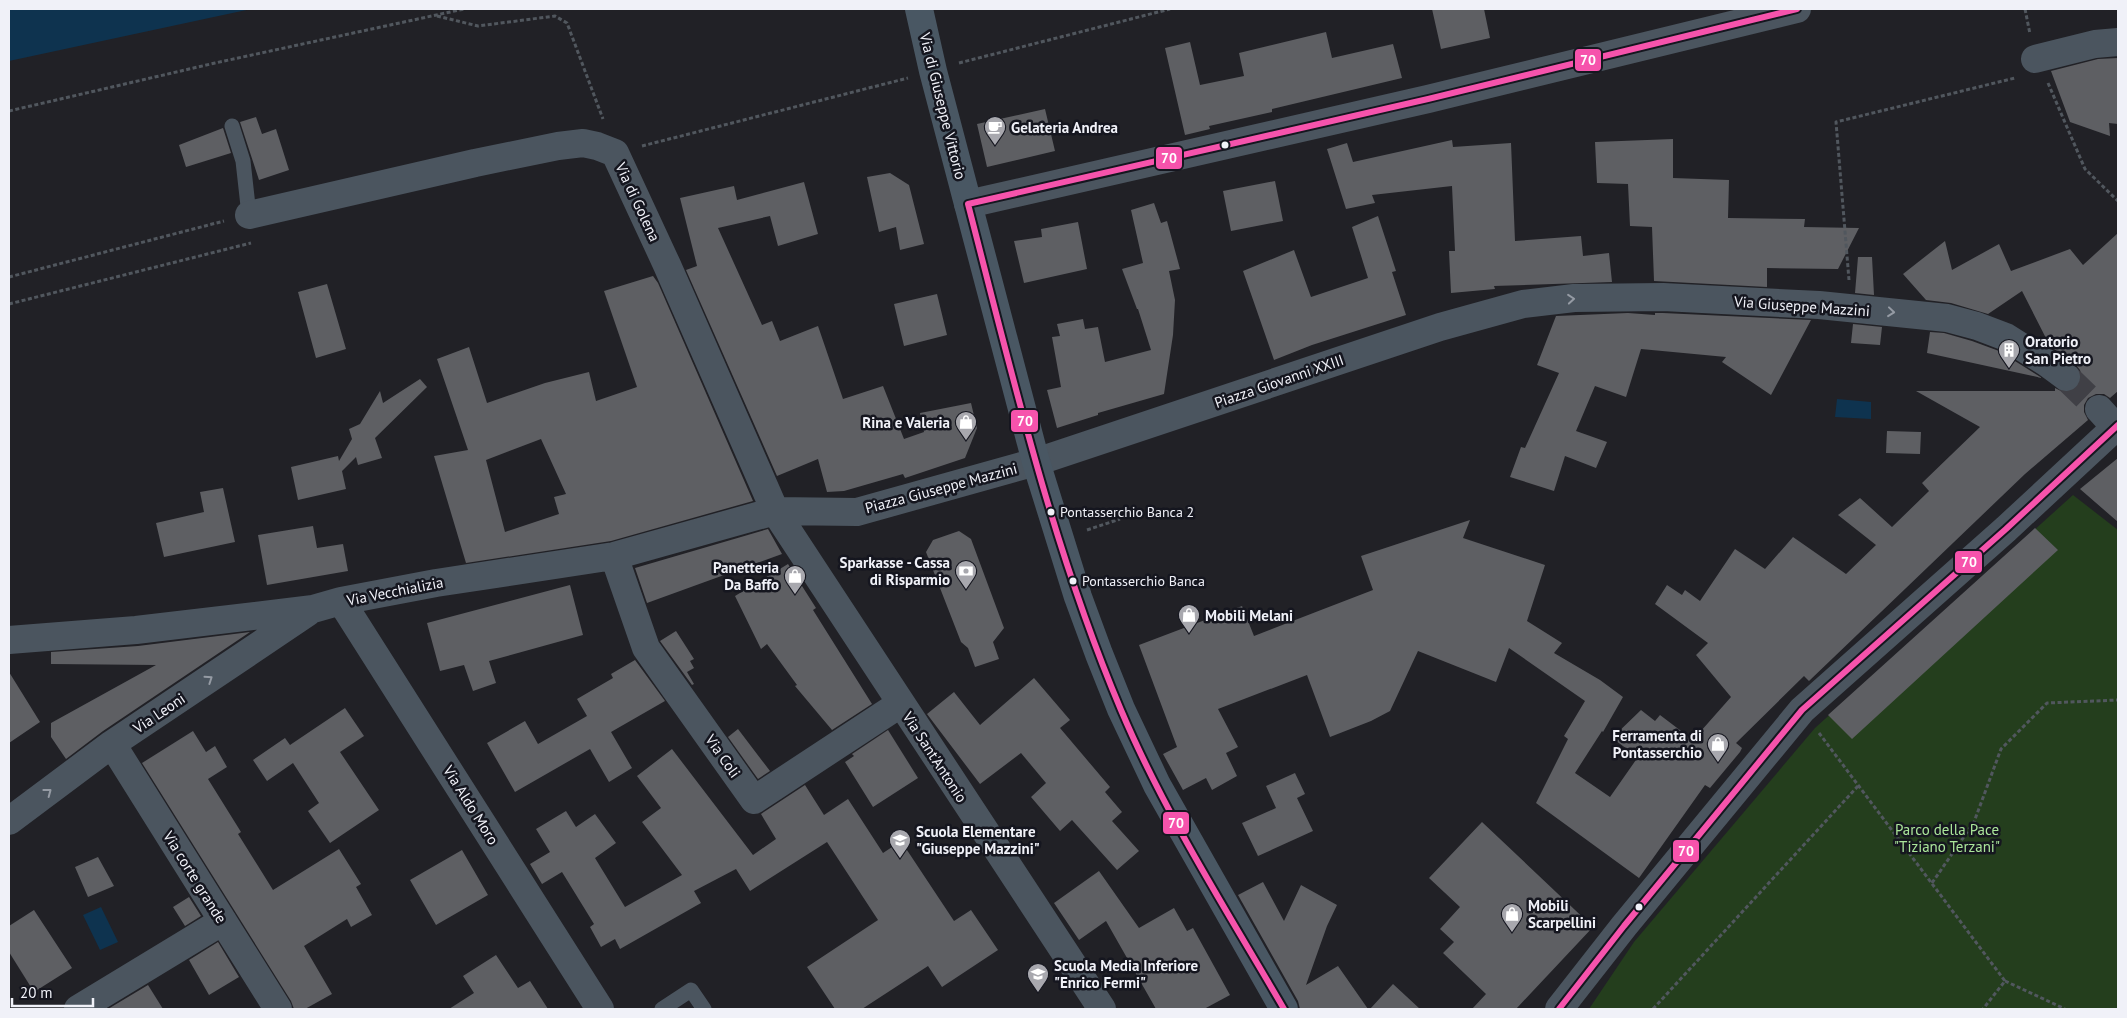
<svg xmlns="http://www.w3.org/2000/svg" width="2127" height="1018" viewBox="0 0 2127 1018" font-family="'PT Sans',sans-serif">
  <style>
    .green { fill: #243e1d }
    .water { fill: #0e334f }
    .building { fill: #5e5f63; fill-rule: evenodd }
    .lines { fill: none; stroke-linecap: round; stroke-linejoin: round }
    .minor-tunnel { stroke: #404046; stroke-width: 28; stroke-dasharray: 28 14; stroke-linecap: butt }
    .path { stroke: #51575e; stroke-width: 3; stroke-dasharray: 4 2.5; stroke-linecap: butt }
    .service { stroke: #4b555f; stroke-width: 15 }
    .minor { stroke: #4b555f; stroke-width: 28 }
    .tertiary { stroke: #4b555f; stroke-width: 28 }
    .secondary { stroke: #495763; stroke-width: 28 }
    .bus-1-casing { stroke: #15161f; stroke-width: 10 }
    .bus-1 { stroke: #f653ac; stroke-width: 6 }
    .oneway { stroke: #959ba4 }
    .bus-dot { fill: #f0f1f8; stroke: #15161f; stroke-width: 2 }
    .labels { text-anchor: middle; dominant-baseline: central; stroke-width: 5; stroke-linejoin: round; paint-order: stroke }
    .bus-label { font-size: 14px; fill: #f0f1f8; stroke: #15161f; text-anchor: start }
    .street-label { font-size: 15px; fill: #f0f1f8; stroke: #15161f }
    .poi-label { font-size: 15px; font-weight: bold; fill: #f0f1f8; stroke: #15161f; text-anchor: start }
    .park-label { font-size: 15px; fill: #abe69a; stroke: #15161f }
    .line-badge { stroke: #15161f; stroke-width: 2 }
    .badge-label { font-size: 14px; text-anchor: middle; font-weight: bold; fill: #fff }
  </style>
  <rect width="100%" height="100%" fill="#212126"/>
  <path class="green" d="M2073 495 2118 530V1009H1589L1634 942 1815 728Z"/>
  <path class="water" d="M9 9H251L9 61Z
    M1837 399 1871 402V419L1835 417Z
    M101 907 118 942 100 950 83 915Z"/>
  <path class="building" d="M1432 9H1484L1490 38 1441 49Z
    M1326 32 1332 58 1393 44 1402 78 1272 109V112L1209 126 1210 129 1185 135 1165 48 1190 42 1200 85 1244 76 1239 53Z
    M2118 58V124L2109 123 2110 136 2070 122 2051 71 2098 59Z
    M1045 109 1055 151 987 167 977 124Z
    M256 117 262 134 276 129 289 170 259 180 240 122Z
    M223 128 231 153 186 167 179 145Z
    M1673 139V178L1729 180 1728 218 1805 219 1804 227 1859 228 1838 269 1767 268V287L1654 281 1652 227 1630 226 1628 184 1597 183 1595 142Z
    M1452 140 1453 147 1511 143 1515 241 1581 236 1583 256 1609 253 1612 282 1494 286 1495 289 1451 293 1449 251H1455L1452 186 1372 195 1375 203 1346 209 1327 149 1347 143 1353 162Z
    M890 173 909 185 924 244 900 250 896 227 879 232 867 177Z
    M1275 181 1283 221 1231 231 1223 191Z
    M804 182 818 234 778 246 770 216 718 228 762 325 772 321 780 341 818 326 843 399 883 386 904 439 924 432 920 413 971 403 977 428 965 458 905 478 903 474 844 491 827 492 818 459 777 476 686 270 697 266 680 198 734 186 737 200Z
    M1154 203 1161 223 1167 221 1180 269 1169 271 1175 300 1173 335 1164 394 1098 413V415L1057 428 1047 390 1061 387 1052 337 1060 336 1057 324 1083 319 1085 329 1098 327 1105 362 1151 350 1138 309H1137L1122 269 1143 263 1131 210Z
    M1378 216 1396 271 1392 272 1406 315 1312 345 1274 360 1243 271 1294 250 1311 297 1368 278 1352 227Z
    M1078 222 1087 269 1024 283 1014 241 1042 237 1041 229Z
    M2118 233V391L2110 398 2104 394H2096L2088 398 2084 405V412L2088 420 2025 474 1809 681 1804 676 1736 743 1742 748 1740 752 1710 788 1705 785 1639 878 1536 803 1568 739 1564 736 1585 701 1509 648 1496 682 1418 651 1390 711 1371 721 1330 737 1307 675 1218 709 1238 747 1226 753 1237 776 1212 790 1206 778 1183 790 1163 754 1177 747 1139 645 1242 606 1254 636 1321 610 1373 590 1361 556 1470 520 1463 538 1545 565 1527 621 1562 643 1554 653 1600 680 1623 697 1603 732 1602 731 1575 773 1610 797 1638 757 1612 738 1641 710 1655 721 1660 715 1693 740 1731 697 1696 655 1708 643 1655 604 1667 585 1682 595 1685 590 1700 601 1735 549 1765 569 1793 537 1846 574 1876 545 1838 515 1860 498 1892 527 1929 491 1922 483 1980 427 1916 391H2055V388L2065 393 2073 391 2079 386 2082 378 2080 370 2075 364 2050 346 2022 291 1988 314 1951 303 1926 300 1903 274 1945 241 1952 270 1999 244 2011 271 2070 249 2083 265Z
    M1858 257H1872L1874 295 1855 293Z
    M653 276 658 283 753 501 611 541 466 563 434 456 468 450 437 359 469 347 487 403 545 383 589 372 596 401 637 387 604 291ZM541 439 566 494 554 497 559 514 505 532 486 460Z
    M327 284 346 349 316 358 298 292Z
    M937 294 947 335 904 346 894 304Z
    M1628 313 1655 315V313H1663L1811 320 1771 395 1722 362 1726 357 1641 349 1626 397 1595 386 1576 431 1607 442 1596 468 1565 456 1554 491 1510 477 1521 447 1525 448 1559 373 1537 365 1556 316Z
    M1853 324 1882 327 1880 345 1851 343Z
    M1930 332 1944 333 1972 341 1999 351 2042 378 1927 353Z
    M420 379 427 387 375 438 382 458 358 465 356 457 342 471 346 489 298 500 291 467 338 456 339 461 352 439 349 429 360 424 380 391 383 403Z
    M1887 431 1921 432 1920 454 1886 453Z
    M2118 458V522L2080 489Z
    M223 488 235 542 164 557 156 523 204 512 200 492Z
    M313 526 317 548 343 544 348 571 267 585 258 535Z
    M2035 528 2058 550 1852 739 1828 715Z
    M768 529 782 554 647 603 635 568Z
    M959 531 971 539 1004 628 993 642 999 659 975 667 968 648 961 642 926 552 933 540Z
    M788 564 816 608 813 610 872 704 832 730 795 686 797 685 767 644 761 649 735 596Z
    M570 585 583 635 489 661 496 683 473 691 464 665 440 671 427 623Z
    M676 631 694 659 690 661 694 668 687 672 694 684 692 685 660 641Z
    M250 632 103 731 66 759 51 737V723L156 665 51 664V652L138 646Z
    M635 660 665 701 611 732 632 768 609 782 590 749 515 792 487 743 525 721 538 744 587 716 577 699 613 678 611 674Z
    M9 672 40 722 9 743Z
    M1034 678 1070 720 1060 728 1110 787 1105 792 1122 812 1112 821 1139 851 1117 870 1072 820 1060 831 1031 797 1046 783 1021 753 980 784 927 714 954 692 980 725Z
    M345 708 364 736 340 752 379 810 330 843 308 811 319 803 293 763 267 781 253 760 285 738 290 745Z
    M738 729 770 771 758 779 728 737Z
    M888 730 918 778 873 807 845 762 854 756 852 754Z
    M193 731 206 752 215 746 227 767 208 779 241 832 238 834 273 890 339 849 361 884 356 887 372 915 351 927 347 919 304 946 332 994 305 1009H294L291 1001 142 763Z
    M672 749 753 855 776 839 761 814 805 785 824 815 848 799 883 853 901 841 954 921 971 910 998 950 942 987 928 966 862 1009H835L807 967 878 920 827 842 750 891 736 869 694 891 701 903 620 949 615 939 601 947 590 927 594 924 562 872 542 884 530 864 550 852 536 829 566 811 576 827 595 814 616 843 595 858 625 907 682 875 642 822 661 808 637 776Z
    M1295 773 1305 794 1297 798 1313 831 1258 856 1242 823 1276 808 1266 786Z
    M1482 822 1593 927 1516 1009H1472L1486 994 1443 953 1454 942 1440 929 1460 907 1429 878Z
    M462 850 488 895 436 925 410 880Z
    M98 857 114 886 88 897 75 867Z
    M1099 871 1139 928 1174 908 1187 931 1193 928 1230 995 1204 1009H1156L1106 921 1079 940 1054 903Z
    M1263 882 1284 921 1301 885 1337 905 1327 926 1306 985 1338 966 1368 1009H1300L1298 1001 1238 895Z
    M189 897 201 916 185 926 173 907Z
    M34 910 72 968 34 992 9 952V926Z
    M218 942 239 977 209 995 189 960Z
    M496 955 518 988 530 981 548 1009H449L474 993 463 976Z
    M1393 984 1420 1009H1370Z
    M148 985 163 1009H108Z"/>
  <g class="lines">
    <path class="minor-tunnel" d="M2066 377 2099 409"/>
    <path class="path" d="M2025 9 2030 34
      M437 16 478 26 555 16 567 23 603 119
      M959 63 1170 9
      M2048 83 2085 169 2118 201
      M9 111 215 63 464 9
      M642 146 908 78
      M9 277 224 221
      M1849 280 1836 122 2015 78
      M9 304 251 243
      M1087 530 1120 519
      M1819 733 2005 981 1983 1009
      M1932 883 1974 822 2001 749 2047 703 2118 700
      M2005 981 2065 1009
      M1653 1009 1858 786"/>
    <path class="service" d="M232 126 243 161 249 215
      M662 1009 691 990 704 1009"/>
    <path class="minor" d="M2035 59 2095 44 2118 42
      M249 215 475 163 558 146 583 143 597 146 615 153 667 265 775 511 1102 1009
      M2099 409 2118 430
      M614 556 646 648 754 800 900 704
      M341 601 600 1009
      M9 640 136 630 313 609 341 601 436 583 614 556 775 511 857 512 1036 462 1440 327 1523 304 1574 298 1663 297 1819 305 1947 318 1977 326 2006 337 2047 363 2066 377
      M112 744 278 1009
      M9 821 112 744 307 613
      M78 1009 223 921
      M1559 1009 1624 926 1802 710 2006 529 2118 425"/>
    <path class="tertiary" d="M968 204 1428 99 1797 9"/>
    <path class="secondary" d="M919 9 933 71 1036 462 1078 597 1099 654 1121 709 1157 785 1284 1009"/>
    <g class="bus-1-casing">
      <path id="bus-1" d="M1284 1009C1227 911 1165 814 1121 710 1052 547 1012 374 968 204L1428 99 1797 9
        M1559 1009 1624 926 1802 710 2006 529 2118 425"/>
    </g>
    <use href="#bus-1" class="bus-1"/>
  </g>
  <defs><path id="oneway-chevron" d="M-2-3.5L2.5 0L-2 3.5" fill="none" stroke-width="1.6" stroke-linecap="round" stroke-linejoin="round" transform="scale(1.25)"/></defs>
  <g class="oneway">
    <use href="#oneway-chevron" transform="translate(1571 299) rotate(-5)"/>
    <use href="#oneway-chevron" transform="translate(1891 312) rotate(6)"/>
    <use href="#oneway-chevron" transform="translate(209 679) rotate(-34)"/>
    <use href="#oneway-chevron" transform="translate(48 792) rotate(-37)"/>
  </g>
  <defs>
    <g id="cafe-pin" transform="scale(1.125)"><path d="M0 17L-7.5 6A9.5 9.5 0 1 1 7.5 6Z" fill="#a8a8ae" stroke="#15161f"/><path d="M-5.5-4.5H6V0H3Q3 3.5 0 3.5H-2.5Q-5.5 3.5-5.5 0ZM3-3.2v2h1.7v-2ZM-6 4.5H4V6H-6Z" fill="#fff"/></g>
    <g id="building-pin" transform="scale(1.125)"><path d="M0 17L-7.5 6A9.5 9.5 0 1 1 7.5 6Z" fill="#a8a8ae" stroke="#15161f"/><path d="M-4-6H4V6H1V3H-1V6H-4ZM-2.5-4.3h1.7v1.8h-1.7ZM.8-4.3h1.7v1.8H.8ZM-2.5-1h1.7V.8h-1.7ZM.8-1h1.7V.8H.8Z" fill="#fff"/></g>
    <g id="shop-pin" transform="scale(1.125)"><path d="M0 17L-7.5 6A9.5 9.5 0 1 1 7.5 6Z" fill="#a8a8ae" stroke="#15161f"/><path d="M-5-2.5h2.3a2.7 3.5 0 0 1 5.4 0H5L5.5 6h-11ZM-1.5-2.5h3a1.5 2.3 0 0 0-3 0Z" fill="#fff"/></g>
    <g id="bank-pin" transform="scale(1.125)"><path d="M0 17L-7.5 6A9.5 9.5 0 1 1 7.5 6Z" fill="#a8a8ae" stroke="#15161f"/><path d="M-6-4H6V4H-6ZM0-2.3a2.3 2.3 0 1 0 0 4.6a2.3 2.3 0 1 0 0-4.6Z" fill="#fff"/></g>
    <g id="school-pin" transform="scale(1.125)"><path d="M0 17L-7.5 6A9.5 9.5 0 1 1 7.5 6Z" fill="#a8a8ae" stroke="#15161f"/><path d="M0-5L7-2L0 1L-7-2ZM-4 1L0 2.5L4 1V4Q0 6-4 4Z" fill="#fff"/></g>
  </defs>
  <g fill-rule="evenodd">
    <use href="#cafe-pin" x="995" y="127"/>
    <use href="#building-pin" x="2009" y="350"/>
    <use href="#shop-pin" x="966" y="422"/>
    <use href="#bank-pin" x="966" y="571"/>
    <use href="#shop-pin" x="795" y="576"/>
    <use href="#shop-pin" x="1189" y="615"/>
    <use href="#shop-pin" x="1718" y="744"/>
    <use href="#school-pin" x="900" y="840"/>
    <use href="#shop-pin" x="1512" y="914"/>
    <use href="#school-pin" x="1038" y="974"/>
  </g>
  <g class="bus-dot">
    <circle cx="1225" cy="145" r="4.5"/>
    <circle cx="1051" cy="512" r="4.5"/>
    <circle cx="1073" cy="581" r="4.5"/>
    <circle cx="1639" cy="907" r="4.5"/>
  </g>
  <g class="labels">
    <g class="bus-label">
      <text x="1060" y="512">Pontasserchio Banca 2</text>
      <text x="1082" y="581">Pontasserchio Banca</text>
    </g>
    <g class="street-label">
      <text transform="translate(943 106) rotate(76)">Via di Giuseppe Vittorio</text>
      <text transform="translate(638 202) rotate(65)">Via di Golena</text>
      <text transform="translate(1802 306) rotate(4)">Via Giuseppe Mazzini</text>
      <text transform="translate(1279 381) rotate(-19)">Piazza Giovanni XXIII</text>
      <text transform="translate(941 488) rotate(-15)">Piazza Giuseppe Mazzini</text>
      <text transform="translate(395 591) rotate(-11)">Via Vecchializia</text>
      <text transform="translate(159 713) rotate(-34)">Via Leoni</text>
      <text transform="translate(723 756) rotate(55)">Via Coli</text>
      <text transform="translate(935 757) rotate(57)">Via Sant'Antonio</text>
      <text transform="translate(471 805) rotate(58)">Via Aldo Moro</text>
      <text transform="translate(195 877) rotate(58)">Via corte grande</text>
    </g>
    <g class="poi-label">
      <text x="1011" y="127">Gelateria Andrea</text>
      <text x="2025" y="341">Oratorio<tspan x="2025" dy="17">San Pietro</tspan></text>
      <text x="950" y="422" text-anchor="end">Rina e Valeria</text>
      <text x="950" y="562" text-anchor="end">Sparkasse - Cassa<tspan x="950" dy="17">di Risparmio</tspan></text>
      <text x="779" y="567" text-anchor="end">Panetteria<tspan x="779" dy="17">Da Baffo</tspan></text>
      <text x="1205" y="615">Mobili Melani</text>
      <text x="1702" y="735" text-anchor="end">Ferramenta di<tspan x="1702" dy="17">Pontasserchio</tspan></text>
      <text x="916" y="831">Scuola Elementare<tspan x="916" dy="17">"Giuseppe Mazzini"</tspan></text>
      <text x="1528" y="905">Mobili<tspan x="1528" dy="17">Scarpellini</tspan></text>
      <text x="1054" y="965">Scuola Media Inferiore<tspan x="1054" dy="17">"Enrico Fermi"</tspan></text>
    </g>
    <g class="park-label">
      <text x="1947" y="829">Parco della Pace<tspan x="1947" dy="17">"Tiziano Terzani"</tspan></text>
    </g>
  </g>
  <g class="line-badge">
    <rect x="1574" y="48" width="28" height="24" rx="5" fill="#f653ac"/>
    <rect x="1155" y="146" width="28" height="24" rx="5" fill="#f653ac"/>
    <rect x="1010" y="409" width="29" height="24" rx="5" fill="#f653ac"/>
    <rect x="1954" y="550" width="29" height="24" rx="5" fill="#f653ac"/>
    <rect x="1162" y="811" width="28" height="24" rx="5" fill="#f653ac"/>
    <rect x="1672" y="839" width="28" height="24" rx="5" fill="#f653ac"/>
  </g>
  <g class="badge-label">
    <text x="1588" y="65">70</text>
    <text x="1169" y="163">70</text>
    <text x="1025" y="426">70</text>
    <text x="1969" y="567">70</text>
    <text x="1176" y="828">70</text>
    <text x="1686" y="856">70</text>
  </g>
  <rect width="2127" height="1018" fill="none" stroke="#f0f1f8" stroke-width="20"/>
  <path d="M12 998v8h81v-8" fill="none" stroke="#f0f1f8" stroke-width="2.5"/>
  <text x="20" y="998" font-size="15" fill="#f0f1f8" stroke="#15161f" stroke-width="4" paint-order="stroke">20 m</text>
</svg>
